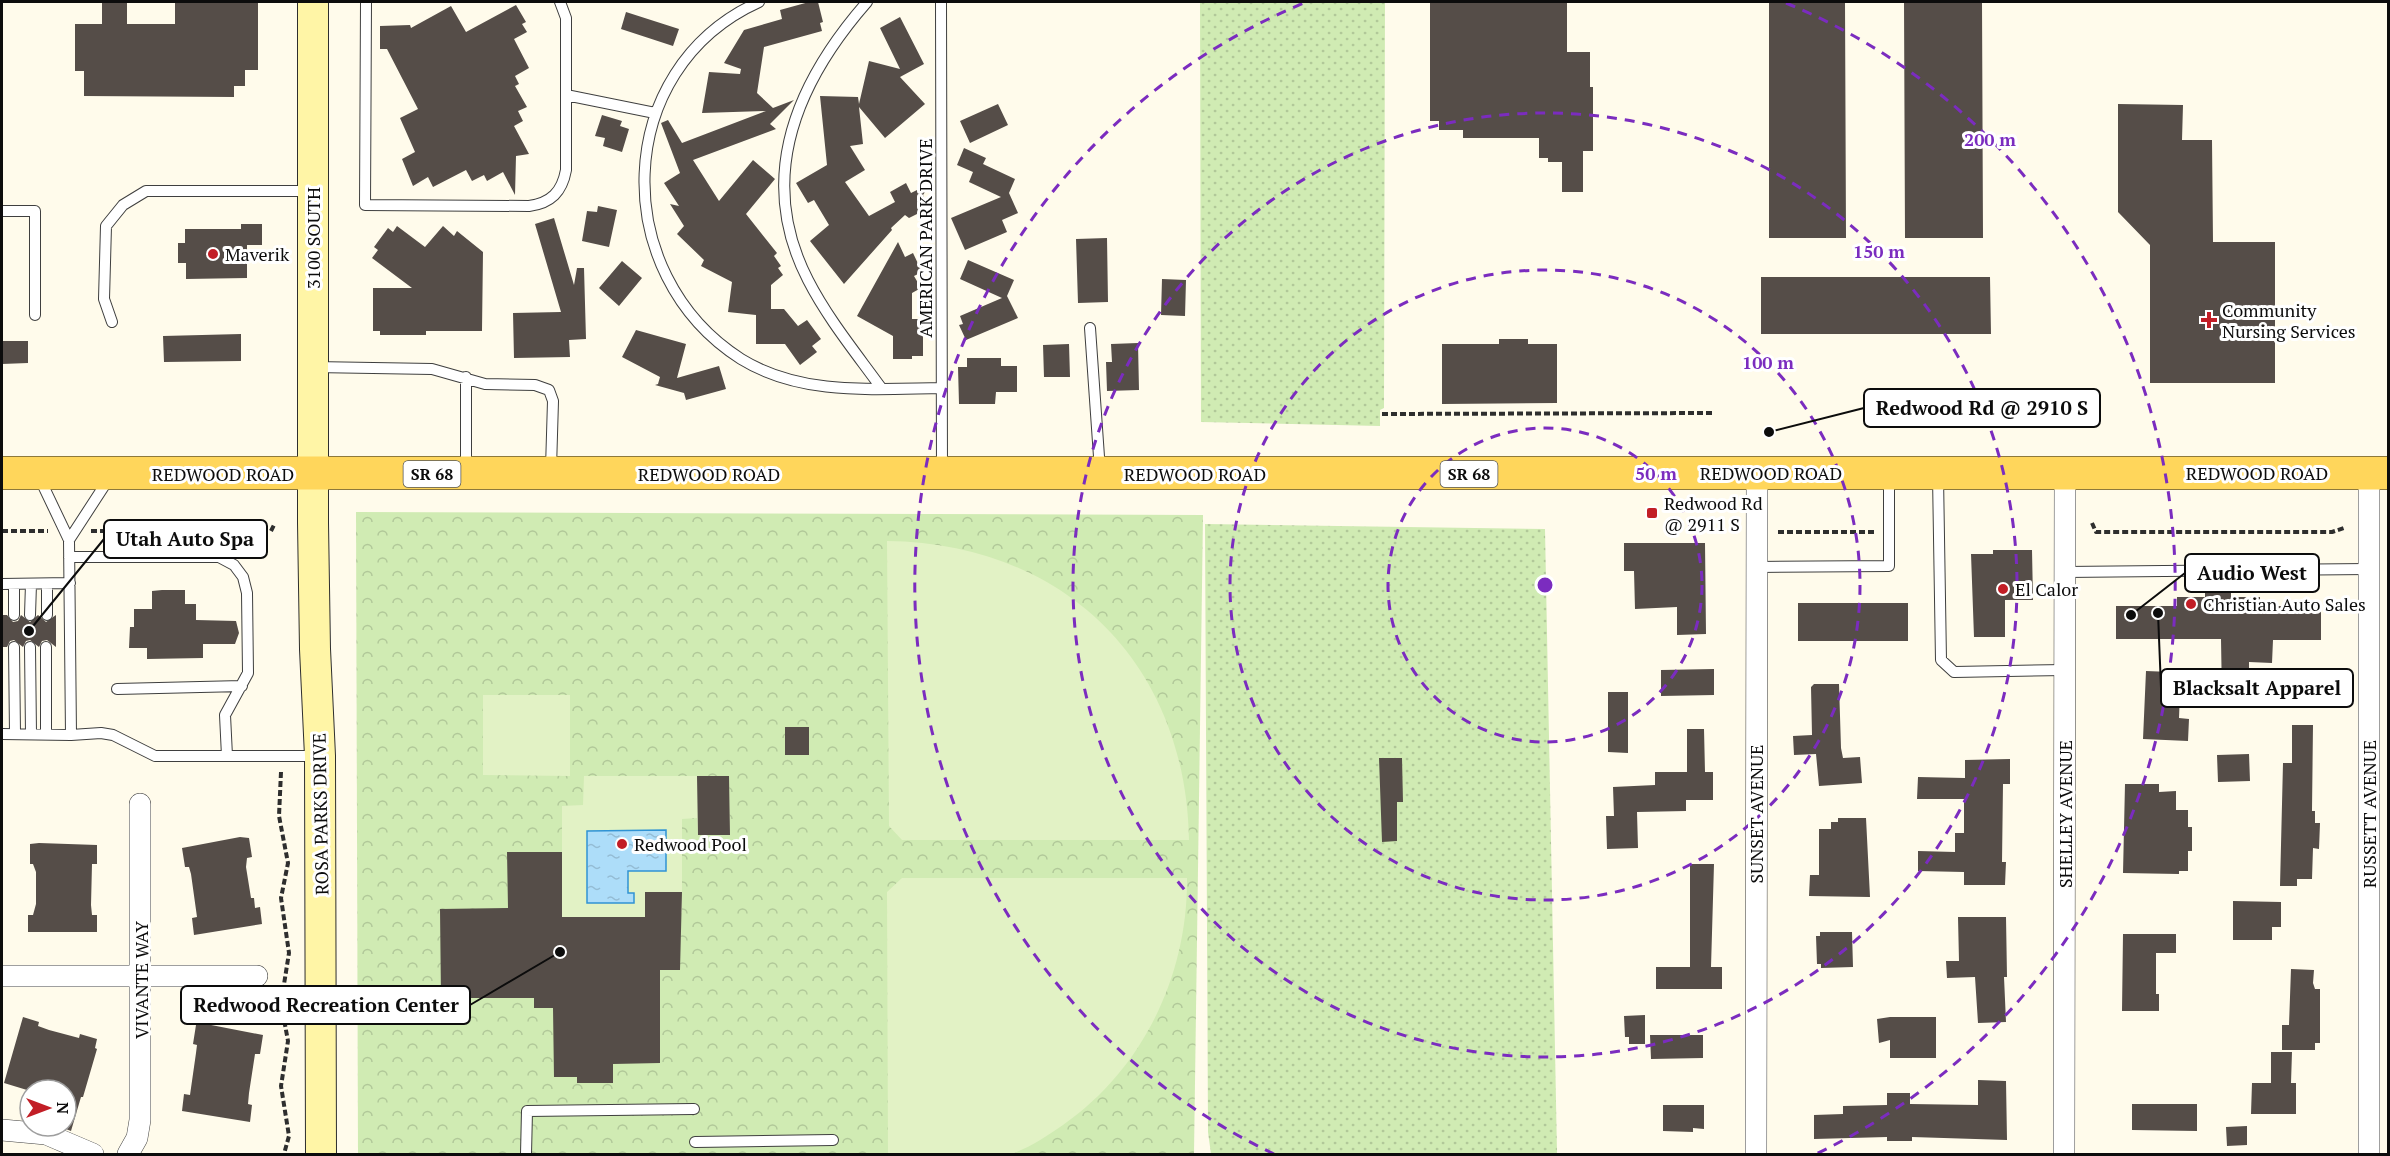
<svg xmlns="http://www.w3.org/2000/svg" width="2390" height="1156" viewBox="0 0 2390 1156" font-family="'PT Serif',serif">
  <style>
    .grass { fill: url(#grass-dots) }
    .park { fill: url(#park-crowns) }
    .pitch { fill: #e2f2c5 }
    .water { fill: url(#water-ripples); stroke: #3093d4; stroke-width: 1.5 }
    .building { fill: #554d48 }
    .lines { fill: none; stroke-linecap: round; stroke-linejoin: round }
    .lane-casing { stroke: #3f3f3f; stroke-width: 12 }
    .street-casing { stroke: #3f3f3f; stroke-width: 22 }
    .secondary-casing { stroke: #2e2e2e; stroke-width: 32 }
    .primary-casing { stroke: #1d1d1d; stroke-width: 34 }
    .path { stroke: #2e2e2e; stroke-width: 4; stroke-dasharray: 6 3; stroke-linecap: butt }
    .lane { stroke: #fff; stroke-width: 10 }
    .street { stroke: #fff; stroke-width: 21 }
    .secondary { stroke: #fff5a6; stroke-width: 30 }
    .primary { stroke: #ffd65b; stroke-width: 33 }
    .ring { fill: none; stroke: #7b2cbf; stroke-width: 3; stroke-dasharray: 10 8 }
    .poi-dot { fill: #c21e26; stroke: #fff; stroke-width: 2 }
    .labels { text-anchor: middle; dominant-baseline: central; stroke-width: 6; stroke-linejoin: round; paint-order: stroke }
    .shield { fill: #fff; stroke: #555; stroke-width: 1.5 }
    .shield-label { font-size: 16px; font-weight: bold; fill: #0c0c0c }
    .street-label { font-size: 18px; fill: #0c0c0c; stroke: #fff }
    .poi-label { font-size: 18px; fill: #0c0c0c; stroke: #fff; text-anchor: start }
    .centre { fill: #7b2cbf; stroke: #fff; stroke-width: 3 }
    .ring-label { font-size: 18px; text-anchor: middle; font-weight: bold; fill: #7b2cbf; stroke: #fff; stroke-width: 6; stroke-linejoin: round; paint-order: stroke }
    .leader { fill: none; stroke: #0c0c0c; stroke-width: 2 }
    .callout-dot { fill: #0c0c0c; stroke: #fff; stroke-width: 2 }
    .callout { fill: #fff; stroke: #0c0c0c; stroke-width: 2 }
    .callout-label { font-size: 20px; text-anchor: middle; font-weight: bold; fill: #0c0c0c }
  </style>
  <defs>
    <pattern id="grass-dots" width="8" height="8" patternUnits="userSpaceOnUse" patternTransform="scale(1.5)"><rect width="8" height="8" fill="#d0ebb3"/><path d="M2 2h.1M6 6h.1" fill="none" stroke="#b1c899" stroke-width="1.8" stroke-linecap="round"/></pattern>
    <pattern id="park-crowns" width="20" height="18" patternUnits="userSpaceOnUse" patternTransform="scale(1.5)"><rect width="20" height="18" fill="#d0ebb3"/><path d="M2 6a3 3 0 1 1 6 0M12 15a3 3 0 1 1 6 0" fill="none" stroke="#b1c899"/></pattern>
    <pattern id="water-ripples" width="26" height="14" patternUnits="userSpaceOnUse" patternTransform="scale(1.5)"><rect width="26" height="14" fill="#adddf9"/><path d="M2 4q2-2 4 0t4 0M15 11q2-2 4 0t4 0" fill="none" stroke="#94bcd4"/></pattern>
  </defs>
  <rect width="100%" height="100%" fill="#fffbeb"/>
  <path class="grass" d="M1200 2H1385L1384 408 1380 410V426L1201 422Z
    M1205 524 1545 529 1557 1153 1211 1154 1208 1132Z"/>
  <path class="park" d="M356 512 1203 515 1194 1154H358Z"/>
  <path class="pitch" d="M887 541C1063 543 1186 662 1189 840H902L889 826Z
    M483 695H570V776L483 775Z
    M584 776H729L730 835H698L697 818 682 819V913L645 917H562V806L583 805Z
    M902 878H1187C1188 975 1143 1069 1063 1125 1047 1136 1029 1148 1011 1154 1000 1156 986 1154 975 1154 946 1154 917 1155 888 1154L887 892Z"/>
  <path class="water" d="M666 830V871H628V893H634V903H587V831Z"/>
  <path class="building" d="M102 2H127V24H175V2H258V70H245V86H234V97L84 96V71H75V24H102Z
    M809 2H818L823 22 820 23 822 31 764 47 757 93 773 108 794 100 770 124 776 129 693 160 719 201 753 160 775 179 746 214 777 253 774 256 781 266 778 268 783 275 771 285V309H784L798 326 807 320 821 339 812 346 817 352 800 365 785 344H756V315L728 312 732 282 701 266 704 260 677 234 684 226 670 204 679 206 664 183 680 173 661 123 668 120 682 143 766 111 702 113 709 72 740 74 741 69 724 63 744 30 782 19 780 10Z
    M1430 2H1567V52H1590V87H1593V151H1583V192H1562V162H1548V158H1539V138H1463V130H1439V121H1430Z
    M1769 2H1845L1846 238H1769Z
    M1904 2H1982L1983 238H1905Z
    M516 5 526 22 522 24 527 32 514 39 529 68 515 76 519 84 515 86 527 107 518 111 523 121 514 126 529 154 516 156 515 195 503 172 487 181 484 175 472 181 466 170 433 187 428 177 413 186 402 159 415 152 400 118 418 109 387 49H380V26L410 25 411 28 451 6 466 32Z
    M626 12 679 29 673 46 621 29Z
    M900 17 924 64 900 77 925 104 885 138 859 107 863 144 850 146 865 170 845 182 869 216 895 202 890 192 906 183 911 193 931 183 923 195 929 208 909 218 905 215 891 228 892 230 844 284 810 241 829 225 814 200 808 203 796 183 827 165 820 96 858 97 859 104 869 61 900 69 880 28Z
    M998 104 1008 125 970 143 960 121Z
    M2118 104 2183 105 2182 140H2212L2213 242H2275V383H2150V245L2118 212Z
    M602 115 622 121 620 126 629 129 622 152 603 146 605 138 595 136Z
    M964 148 986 158 983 164 1015 179 1009 193 1018 213 1002 220 1007 232 965 250 951 218 1001 197 969 182 973 172 957 165Z
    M598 206 617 210 609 247 582 241 587 211 597 212Z
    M554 218 574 285 577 268H584L586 339 569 340 570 357 514 358 513 313 561 312 535 224Z
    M241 224H262V245H247V278L186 279V263H178V243H185V229H241Z
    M397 226 425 247 443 226 454 236 457 231 483 252 482 331H426V335H380V331H373V288H412L372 258 378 250 374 247 388 228 393 232Z
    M1107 238 1108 302 1078 303 1076 239Z
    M898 242 905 257 913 253 922 272 914 276 921 288 912 293V319H923V356H912V359H893V336L857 316Z
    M968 260 1014 280 1007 296 1018 318 966 340 959 325 963 324 960 316 1002 298 960 279Z
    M622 261 642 278 619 306 599 288Z
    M1761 277H1990L1991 334H1761Z
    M1162 279 1186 280 1185 316 1161 315Z
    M636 330 686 344 677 378 719 366 726 389 686 400 684 393 655 385 658 384 660 377 622 357Z
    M241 334V361L164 362 163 336Z
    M1499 339H1528V344H1557V403L1442 404V344H1499Z
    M2 341H28V363L2 364Z
    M1138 343 1139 390 1107 391 1106 362H1112L1111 344Z
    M1069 344 1070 377H1044L1043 345Z
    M967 358H1001V366H1017V392H996L995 404H959L958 367H967Z
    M1624 543H1705L1706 634 1677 635V607L1635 609 1634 571H1624Z
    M1993 550H2032L2033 600H2005V637H1974L1971 554H1993Z
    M2205 589H2231V597H2260V606H2321V640H2273L2272 663 2249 662V689H2244V698H2222L2221 639H2116V606H2177V597H2205Z
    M162 590H185V604H196V620L236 621 239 633 235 644H203V658L147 659V648H129L130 627H134V609H152V591Z
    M1798 603H1908V641H1798Z
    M2 615H7L13 622 18 621 21 615 30 622 38 615 46 622 56 615V647L47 640 42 641 39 647 30 640 26 641 23 647 14 640 10 641 7 647H2Z
    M1714 669V695L1661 696V670Z
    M2146 671 2171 672 2170 691 2180 692 2179 718 2189 719 2188 741 2143 739Z
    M1814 684H1839L1841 748 1843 758 1860 757 1862 783 1819 786 1816 754 1794 755 1793 736 1812 735 1811 687Z
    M1608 692H1628V753L1608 752Z
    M2292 725H2313L2312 811H2315V823H2320L2319 849 2313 848 2312 879H2297V886H2280L2283 763H2292Z
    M785 727H809V755H785Z
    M1687 729H1704L1705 772H1713V800H1686V811L1637 812 1638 848 1607 849 1606 816H1614L1613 787 1655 785V772H1687Z
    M2249 754 2250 781 2218 782 2217 755Z
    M1379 758H1402L1403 802H1397V841L1382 842Z
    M2010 759V784H2003L2002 862H2006L2005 885H1964V872L1918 871V851L1955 852V833H1964V799H1917L1918 777 1965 778V760Z
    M697 776H729L730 835H698Z
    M2125 784H2159V792L2176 791V810H2188V827H2192V851H2188V871H2179V874L2123 873Z
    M1838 818H1866L1870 897 1809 896 1810 875H1819V829H1831V822H1838Z
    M240 837 249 838 252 857 247 858 246 867 251 898H254L255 908 260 907 262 924 194 935 192 918 197 917 191 874 189 867H185L182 848Z
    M39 843 97 845V864H92L91 905 92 915H97V932H28V915H33L36 904V872L33 864H30V844Z
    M507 852H562V917H645V892H682L680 970H660V1063L613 1064V1083H577V1077H554L553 1008H534V998H441L440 909 508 908Z
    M1690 864H1714L1711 967H1722V989H1656V967H1690Z
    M2233 901 2281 902V927H2272V940H2233Z
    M1958 917H2006L2007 977H2004L2006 1022 1978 1023 1975 977 1947 978 1946 961H1959Z
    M1820 932H1852L1853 967 1821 968V964H1817L1816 936H1820Z
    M2123 934H2176V953H2156V994H2159V1011H2122Z
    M2291 969 2314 970 2313 983 2315 989H2320V1043H2315V1050H2282V1025H2289Z
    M1645 1015V1044H1629V1037H1625L1624 1016Z
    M23 1017 39 1022 38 1026 49 1030 79 1038 80 1034 97 1039 95 1048 97 1049 83 1097H81L71 1131 66 1129V1090H27L4 1083Z
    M1890 1017H1936V1058H1890V1040L1879 1043 1877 1019Z
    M206 1024 263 1035 260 1054H255L249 1093 248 1104 252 1105 250 1122 182 1111 184 1094 190 1095 196 1053 197 1045 193 1044 196 1025Z
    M1650 1035H1703V1058L1651 1059Z
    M2271 1052H2292L2291 1083H2296V1114H2251L2252 1083H2271Z
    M1978 1080 2006 1081 2007 1140 1912 1137V1141H1887V1137L1814 1139V1115L1843 1114V1106L1887 1105V1093H1910V1104L1978 1105Z
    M2132 1104H2197V1131L2132 1130Z
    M1663 1105H1704V1129L1693 1128V1132L1663 1131Z
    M2247 1126V1145L2227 1146 2226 1127Z"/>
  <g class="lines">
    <g class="lane-casing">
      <path id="lane" d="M366 2 365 205 529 206C551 203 562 192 566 170V18L560 2
        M759 2C611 69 608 274 741 359 801 396 874 389 941 388
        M867 2C797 82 755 177 808 280 828 319 856 353 882 389
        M941 2 942 471
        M566 95 655 113
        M2 211H35V315
        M112 322 104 299 106 226 123 205 146 191H310
        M1090 328 1100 471
        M314 367 432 369 485 384 535 385 549 390 553 401 551 468
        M466 377V470
        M1938 476 1941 660 1954 672 2065 670
        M39 477 69 540 71 735 101 733 113 735 155 756H317
        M69 540 108 480
        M69 557H219L234 565 243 577 247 593 248 673 225 715 227 756
        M1757 567 1889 566V476
        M2065 572 2369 569
        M2 584 70 583
        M14 584V615
        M47 584V615
        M30 615 31 584
        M14 647 15 734
        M30 647 31 734
        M46 647V734
        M117 689 242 686
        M2 734 71 735
        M695 1142 833 1140
        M526 1154 527 1111 694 1109"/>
    </g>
    <g class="street-casing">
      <path id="street" d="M2369 473V1154
        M2 976H257
        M2 1130 46 1134 93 1154
        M128 1154 137 1138 140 1120V804
        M1756 1154 1757 473
        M2064 1154 2065 473"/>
    </g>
    <g class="secondary-casing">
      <path id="secondary" d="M313 2V523L315 649 320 756 321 1154"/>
    </g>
    <g class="primary-casing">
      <path id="primary" d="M2 473H2388"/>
    </g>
    <path class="path" d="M1382 414 1713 413
      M2092 523 2096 532H2332L2344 528
      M2 531H48
      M91 531H271L275 523
      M1778 532H1875
      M281 772 279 816 288 863 281 898 289 953 281 1003 288 1041 281 1086 289 1136 284 1154"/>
    <use href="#lane" class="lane"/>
    <use href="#street" class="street"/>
    <use href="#secondary" class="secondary"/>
    <use href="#primary" class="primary"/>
  </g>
  <g class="ring">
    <circle cx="1545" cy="585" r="157"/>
    <circle cx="1545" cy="585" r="315"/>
    <circle cx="1545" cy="585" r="472"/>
    <path d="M1274 1154A630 630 0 0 1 1304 3M1786 3A630 630 0 0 1 1816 1154"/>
  </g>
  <g class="poi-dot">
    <circle cx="213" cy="254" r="6"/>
    <path d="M2206 311h6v6h6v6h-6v6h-6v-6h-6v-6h6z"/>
    <rect x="1646" y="507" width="12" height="12" rx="3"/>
    <circle cx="2003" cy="589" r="6"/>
    <circle cx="2191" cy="604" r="6"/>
    <circle cx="622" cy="844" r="6"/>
  </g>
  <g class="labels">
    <g class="shield">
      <rect x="403.5" y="461" width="57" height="26" rx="4.5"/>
      <rect x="1440.5" y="461" width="57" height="26" rx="4.5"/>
    </g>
    <g class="shield-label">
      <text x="432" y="474">SR 68</text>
      <text x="1469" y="474">SR 68</text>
    </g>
    <g class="street-label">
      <text transform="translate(313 238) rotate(-90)">3100 SOUTH</text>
      <text transform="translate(925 238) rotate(-90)">AMERICAN PARK DRIVE</text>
      <text x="1771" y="473">REDWOOD ROAD</text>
      <text x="2257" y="473">REDWOOD ROAD</text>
      <text x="223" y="474">REDWOOD ROAD</text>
      <text x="709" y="474">REDWOOD ROAD</text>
      <text x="1195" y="474">REDWOOD ROAD</text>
      <text transform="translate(320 814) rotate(-91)">ROSA PARKS DRIVE</text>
      <text transform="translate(1756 814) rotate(-90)">SUNSET AVENUE</text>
      <text transform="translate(2065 814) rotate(-90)">SHELLEY AVENUE</text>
      <text transform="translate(2369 814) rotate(-90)">RUSSETT AVENUE</text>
      <text transform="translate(141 980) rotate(-90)">VIVANTE WAY</text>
    </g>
    <g class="poi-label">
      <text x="225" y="254">Maverik</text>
      <text x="2222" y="310">Community<tspan x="2222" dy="21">Nursing Services</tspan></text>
      <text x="1664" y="503">Redwood Rd<tspan x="1664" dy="21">@ 2911 S</tspan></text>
      <text x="2015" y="589">El Calor</text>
      <text x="2203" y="604">Christian Auto Sales</text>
      <text x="634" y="844">Redwood Pool</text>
    </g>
  </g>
  <circle cx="1545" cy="585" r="9" class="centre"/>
  <g class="ring-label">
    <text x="1990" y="146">200 m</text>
    <text x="1879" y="258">150 m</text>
    <text x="1768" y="369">100 m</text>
    <text x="1656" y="480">50 m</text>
  </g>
  <path class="leader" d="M1769 432L1864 408M29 631L104 539M2131 615L2185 573M2158 613L2161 688M560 952L470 1005"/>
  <g class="callout-dot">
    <circle cx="1769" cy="432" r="6"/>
    <circle cx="29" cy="631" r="6"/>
    <circle cx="2131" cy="615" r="6"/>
    <circle cx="2158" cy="613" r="6"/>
    <circle cx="560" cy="952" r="6"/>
  </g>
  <g class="callout">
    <rect x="1864" y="389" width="236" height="38" rx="6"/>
    <rect x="104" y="520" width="163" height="38" rx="6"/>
    <rect x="2185" y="554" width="134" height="38" rx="6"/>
    <rect x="2161" y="669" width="192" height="38" rx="6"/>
    <rect x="181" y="986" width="289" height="38" rx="6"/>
  </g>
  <g class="callout-label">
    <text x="1982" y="415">Redwood Rd @ 2910 S</text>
    <text x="185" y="546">Utah Auto Spa</text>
    <text x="2252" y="580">Audio West</text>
    <text x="2257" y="695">Blacksalt Apparel</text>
    <text x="326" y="1012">Redwood Recreation Center</text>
  </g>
  <rect width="2390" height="1156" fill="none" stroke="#0c0c0c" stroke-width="6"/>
  <g transform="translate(48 1108) rotate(90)"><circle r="28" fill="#ffffff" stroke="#9e9e9e" stroke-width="1.5"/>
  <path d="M0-4.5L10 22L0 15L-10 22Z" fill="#c21e26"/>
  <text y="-9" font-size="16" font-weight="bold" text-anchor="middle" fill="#0c0c0c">N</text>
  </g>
</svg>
